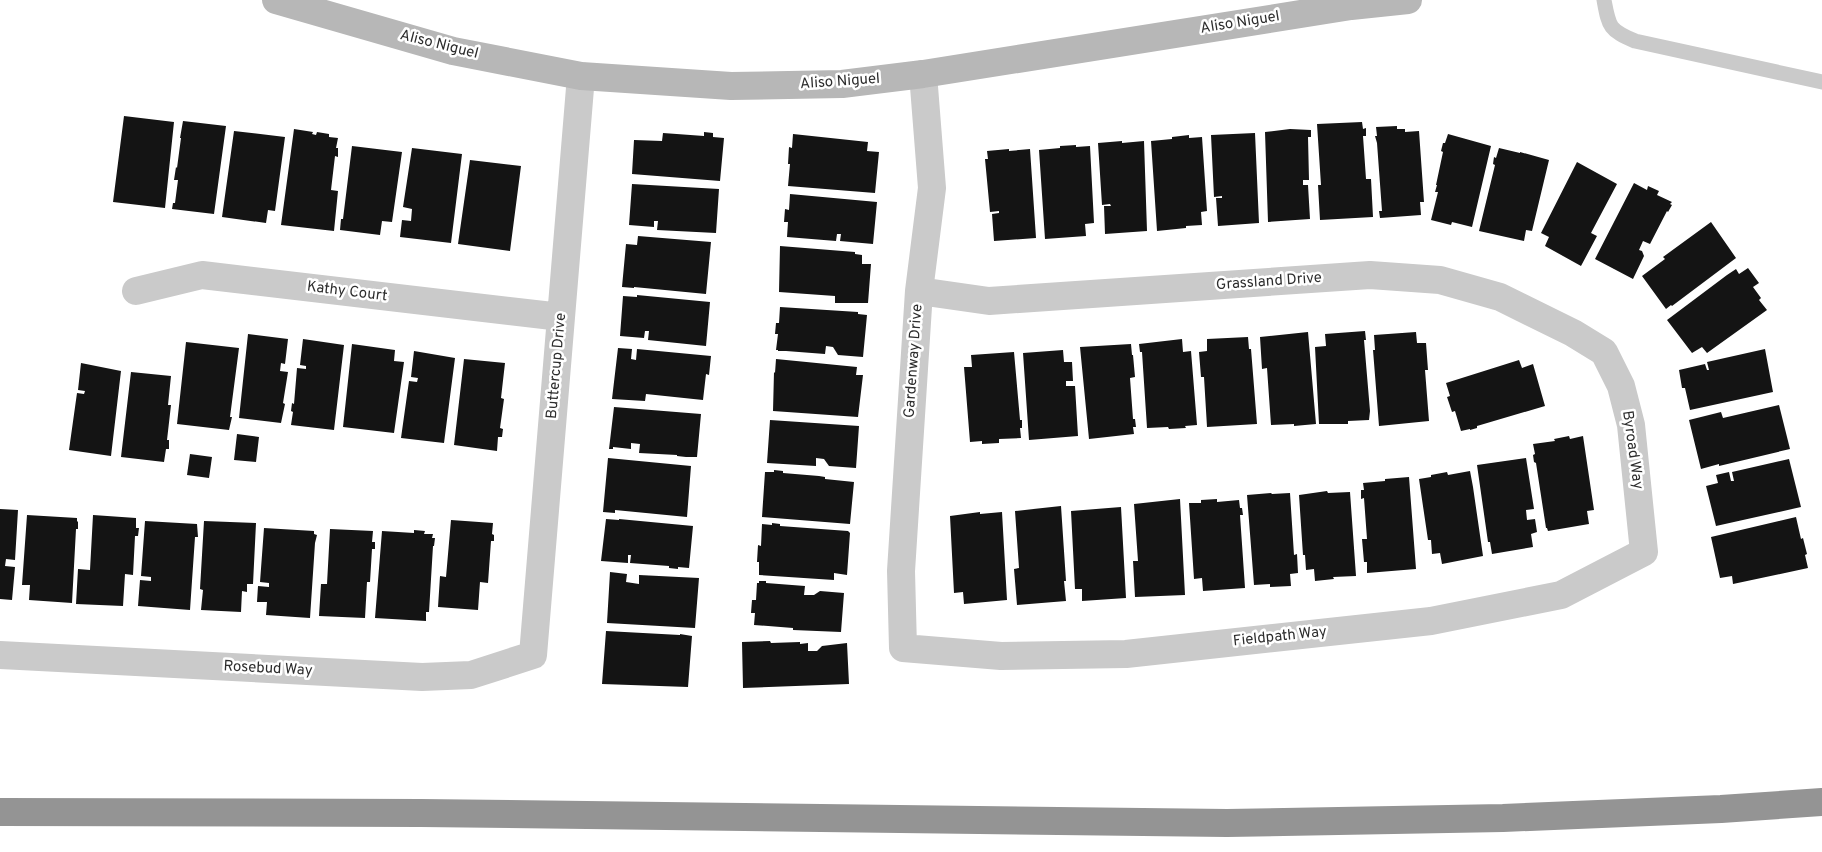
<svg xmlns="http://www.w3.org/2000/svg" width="1822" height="852" viewBox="0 0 1822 852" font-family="Overpass,sans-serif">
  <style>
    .building { fill: #141414 }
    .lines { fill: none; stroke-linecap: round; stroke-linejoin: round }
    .lane { stroke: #cacaca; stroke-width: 15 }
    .street { stroke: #cacaca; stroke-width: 28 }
    .secondary { stroke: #b7b7b7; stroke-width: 28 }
    .highway { stroke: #949494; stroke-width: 28 }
    .labels { text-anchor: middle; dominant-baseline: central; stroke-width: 5; stroke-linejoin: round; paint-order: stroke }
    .street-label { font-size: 15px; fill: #2d2d2d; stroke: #fff }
  </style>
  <rect width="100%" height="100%" fill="#fff"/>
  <path class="building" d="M124 116 174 122 165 208 113 202Z
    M183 121 226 126 214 214 172 209 173 203H175L178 180H174L176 167 177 168 181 138H180Z
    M1362 122 1363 129 1366 128V136H1363L1366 179H1371L1373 217 1320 220 1318 185H1321L1317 124Z
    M1397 126V129H1405V132L1419 131 1424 202H1420L1421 215 1380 218 1379 211H1382L1377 143 1375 136H1377L1376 127Z
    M294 129 313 132 312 134 316 135 317 132 329 134V137L338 138 336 148H338V157L335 156 331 190 338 191 334 231 281 225Z
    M1290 129 1311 130V137H1308L1309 180H1303V185H1308L1310 219 1268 222 1265 132Z
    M234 131 285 137 275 211 268 210 266 223 222 217Z
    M704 132 713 133V137L724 138 720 181 632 174 634 140 662 141 663 133 704 136Z
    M1255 133 1259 223 1218 226 1216 198H1222V196L1214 197 1211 135Z
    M793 134 868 142 867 151 879 152 875 193 788 186 790 164H788L789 147 792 148Z
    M1448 134 1491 146 1472 227 1452 222 1451 225 1431 220 1438 192H1435L1437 185H1436L1443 152 1441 151 1443 143H1445Z
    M1189 135V138L1202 137 1207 211 1201 212 1202 225 1186 226V228L1157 231 1151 141 1172 139V137Z
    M1122 141V143L1144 141 1147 231 1105 234 1104 206H1111L1110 204 1102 205 1098 143Z
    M1076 145V147L1090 146 1094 223 1085 224 1086 236 1045 239 1039 150 1060 148V146Z
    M352 146 402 152 392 222 382 221 380 235 340 230 341 219H343Z
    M412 148 462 154 451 243 400 237 402 220 411 221 412 209 403 207Z
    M1499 148 1520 153V152L1549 160 1532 231 1526 230 1524 241 1479 231 1495 165 1493 164 1494 157 1496 158Z
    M1009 149V151L1030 149 1036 238 994 241 992 214 999 213V211L990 212 985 159H988L987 151Z
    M470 160 521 166 510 251 458 244Z
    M1577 162 1617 184 1591 233 1597 236 1581 266 1545 246 1549 237 1541 233Z
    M1634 183 1647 190 1648 186 1659 191 1657 195 1672 202 1670 204 1672 205 1668 212 1667 211 1650 244 1643 241 1639 250 1642 251 1644 256 1633 279 1595 259Z
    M632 184 719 189 716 233 657 230 658 221H654V227L629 225Z
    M790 194 877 202 873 244 840 241 841 234H837L836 241 787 237 788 222H784L785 209 789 210Z
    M1711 222 1736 258 1672 306 1671 305 1666 309 1642 276 1665 259 1663 257Z
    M638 236 711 242 706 294 634 287V288L622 287 626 244 637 245Z
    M780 246 855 252V254L862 255V264H871L868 303H835V296L779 292Z
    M1748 268 1759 283 1753 287 1761 298 1759 300 1767 310 1707 353 1702 347 1692 353 1667 320 1727 275 1736 269 1739 274Z
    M637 295 710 302 706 346 648 340 649 331H645L644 338 620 336 623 296 637 297Z
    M780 307 858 312V314L867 315 863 357 838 355 833 347 826 346 825 354 786 351H778V350H776L778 334H775L776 323H779Z
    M1365 331 1366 340H1364L1370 411 1369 420 1348 421V424H1319L1315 347 1326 346 1325 334Z
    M1308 332 1316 424 1294 426V424L1271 425 1267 368 1262 369 1260 337Z
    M1416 332 1417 343H1426L1428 370H1425L1429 421 1379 426 1373 350H1375L1374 335Z
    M248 334 288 339 285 364 281 363 280 371 288 372 283 403 285 404 281 423 239 418Z
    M1248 337 1249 349H1251L1257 424 1207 427 1204 377H1201L1199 352 1207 351V339Z
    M303 339 344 345 334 430 291 425 293 412 291 411 292 403 294 404 297 368 306 369V366L300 365Z
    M1182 339 1183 352 1191 351 1197 425 1185 426 1186 428 1169 429 1168 427 1147 428 1142 352H1140L1139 344Z
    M186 342 239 348 230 417H232L229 430 177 424Z
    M352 344 395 350 394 361 404 362 394 433 343 427Z
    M1131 344 1132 355H1133L1135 377 1130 378 1133 419H1135L1136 427H1133L1134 434 1089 439 1080 347Z
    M618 348 632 349 631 359 636 360 637 349 711 356 709 375 706 374 703 400 646 394 645 401 612 399Z
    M1765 349 1773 392 1690 410 1685 388H1682L1679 370 1705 364 1707 370H1709L1707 362Z
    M1063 350 1064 362H1072L1073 381H1066V386H1075L1078 436 1029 440 1023 353Z
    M414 351 455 358 444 443 401 438 409 381 417 382 418 378 411 377Z
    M1014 352 1020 420H1022V428H1020L1021 438 999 439V443L982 444V441L970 442 964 367H972L971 355Z
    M464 359 505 363 501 398 504 399 500 428 503 429 502 437H498L497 451 454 445Z
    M776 359 857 367 856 375H863L858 417 773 411 774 372 775 373Z
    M1519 360 1522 368 1533 364 1545 406 1477 426V428L1470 430V429L1461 431 1455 411 1452 412 1447 397 1450 396 1446 383Z
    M81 363 121 371 111 456 69 450 77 393 84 394 85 391 78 390Z
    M131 372 171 376 168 405H171L167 440H169V449H166L164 462 121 457Z
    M1779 405 1790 449 1719 466V464L1701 469 1689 420 1721 412 1723 418Z
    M614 407 701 414 697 457H686L677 456V455L639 453 640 444 631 443V449L613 447V449H609Z
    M770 420 859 426 856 468 829 466 824 459 816 458V466L767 463Z
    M237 434 259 437 256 462 234 460Z
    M1569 436 1570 439 1583 436 1594 510 1587 511 1589 524 1548 531 1547 528H1546L1536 463 1534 462 1533 455 1535 454 1533 444 1555 441 1554 439Z
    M190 454 212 457 209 478 187 475Z
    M608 458 691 466 687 517 615 510V513L603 512Z
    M1526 458 1534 509 1526 510 1527 520 1535 519 1537 532 1531 534 1533 547 1492 554 1490 542H1488L1477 465Z
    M1789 459 1801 507 1716 526 1706 486 1718 483 1716 475 1729 472 1731 481H1734L1732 472Z
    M774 470 783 471V473L819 476 825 477V479L854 482 850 524 762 517 765 472H774Z
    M1470 471 1473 487 1483 556 1442 564 1440 553 1432 554 1431 540H1428L1419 479 1431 477V475L1447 472 1448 475Z
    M1409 477 1416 569 1367 573V562H1364L1362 539H1367L1364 498 1361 499V490H1364L1363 483 1385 481V479Z
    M1327 491 1328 493 1350 492 1356 576 1333 577 1334 579 1315 581 1314 569 1306 570 1305 555H1303L1299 495Z
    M1271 493 1272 494 1290 493 1294 555 1297 554 1298 573 1290 574 1291 586 1270 587V584L1254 585 1247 495Z
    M1180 499 1185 595 1135 597 1133 561H1138L1134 504Z
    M1217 499V502L1239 500 1240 508H1242L1243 515H1240L1245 588 1203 591 1202 578 1194 579 1189 503H1201V500Z
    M1061 506 1066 581H1064L1066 601 1017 605 1014 569 1019 568 1015 511Z
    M1121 507 1126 598 1082 601V589H1075L1071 511Z
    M0 509 18 510 15 560 6 559 5 566 15 567 12 600 0 599Z
    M980 512V514L1002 512 1007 600 964 604 963 592 954 593 950 516Z
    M27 515 77 518V521L78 522V529H76L72 603 29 600 30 585H22Z
    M93 515 136 518V528H139L138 536H135L133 575 125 574 123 606 76 604 78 569 90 570Z
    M1796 517 1801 539 1803 538 1807 554 1805 555 1808 568 1733 584 1732 576 1720 578 1711 537Z
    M606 519 619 520V519L693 526 689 568 678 567V569L669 568V566L630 563 631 555H628V563L601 561Z
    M451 520 493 523 492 534 494 535V541H491L488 583 480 582 478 610 438 607 440 576 446 577Z
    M145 521 197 524 198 537H195L190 610 138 606 140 580 151 581V577L141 576Z
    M204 521 256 523 253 584H247V592L242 591 241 612 201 610 203 590 200 589Z
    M772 523 780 524V526L848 531 850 533 847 575 834 573V580L759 575V562H757L758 545 761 546 762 524 772 525Z
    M264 528 314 531V534L317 535 315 543 310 618 266 615 267 602H257L258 586 269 587V583L260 582Z
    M330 529 373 531 372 542H375V549H372L370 582H367L365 618 319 616 321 584H327Z
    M414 530 425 531 424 534H433L432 538H435L434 546H433L429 612H426V621L375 618 382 531 414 533Z
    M610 572 627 574 626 582 639 584V575L699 578 695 628 607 623Z
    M759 581H766V583L805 586 804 595H814L820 591 844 593 841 632 793 630V628L754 625 755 613H751L752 600H756L757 583H759Z
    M606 631 680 635V634L692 636 688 687 602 684Z
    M770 641 771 643 800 642V644L808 643V651H817L822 646 847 643 849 684 743 688 742 642Z"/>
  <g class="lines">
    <path class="lane" d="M1604 0C1609 27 1609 30 1635 41L1822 82"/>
    <path class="street" d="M136 291 202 275 561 317
      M919 291 989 301 1370 275 1440 280 1500 297 1573 333 1604 352 1621 386 1631 425 1644 552 1561 595 1431 621 1126 654 1001 656 903 648 901 571 919 291 932 188 923 74
      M0 655 422 677 471 675 533 655 581 76"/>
    <path class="secondary" d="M276 0 453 51 581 76 731 86 842 84 923 74 1351 6 1408 0"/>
    <path class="highway" d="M0 812 421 813 1227 823 1503 818 1721 809 1822 802"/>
  </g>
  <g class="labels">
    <g class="street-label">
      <text transform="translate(1240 23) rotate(-9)">Aliso Niguel</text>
      <text transform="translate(439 45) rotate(14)">Aliso Niguel</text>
      <text transform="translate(840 82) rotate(-4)">Aliso Niguel</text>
      <text transform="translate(1269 282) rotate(-4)">Grassland Drive</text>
      <text transform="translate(347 292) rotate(7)">Kathy Court</text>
      <text transform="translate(914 361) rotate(-86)">Gardenway Drive</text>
      <text transform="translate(557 366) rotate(-85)">Buttercup Drive</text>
      <text transform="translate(1632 450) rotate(82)">Byroad Way</text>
      <text transform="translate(1280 637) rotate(-6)">Fieldpath Way</text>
      <text transform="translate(268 669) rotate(3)">Rosebud Way</text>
    </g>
  </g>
</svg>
